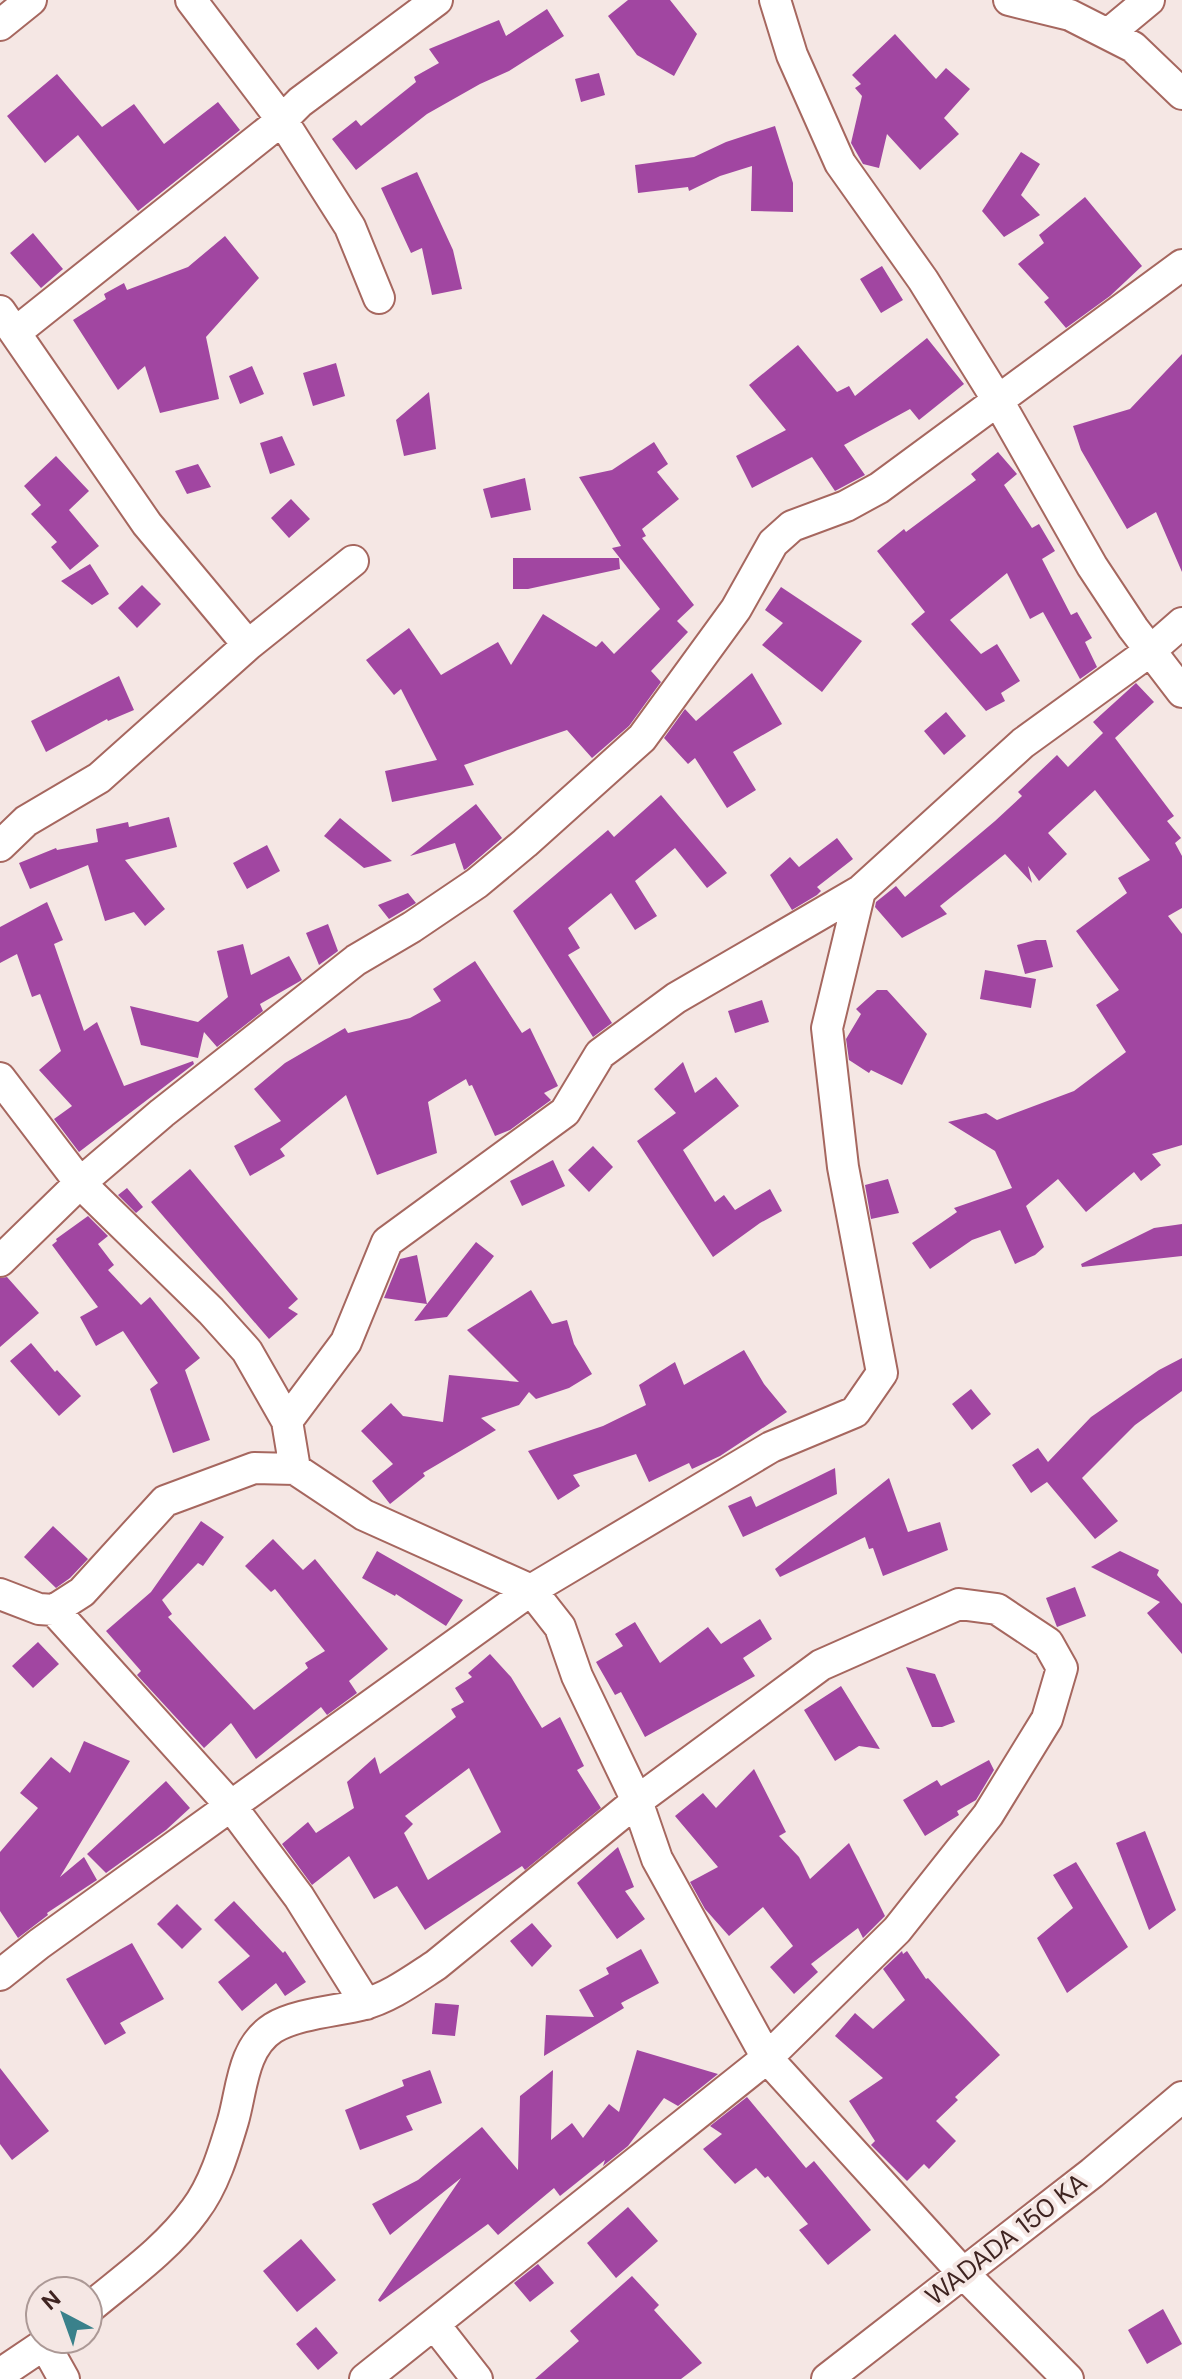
<svg xmlns="http://www.w3.org/2000/svg" width="1182" height="2379" viewBox="0 0 1182 2379" font-family="'DM Sans',sans-serif">
  <style>
    .building { fill: #a146a1; fill-rule: evenodd }
    .lines { fill: none; stroke-linecap: round; stroke-linejoin: round }
    .minor-casing { stroke: #a6675f; stroke-width: 34 }
    .minor { stroke: #fff; stroke-width: 30 }
    .labels { text-anchor: middle; dominant-baseline: central; stroke-width: 8; stroke-linejoin: round; paint-order: stroke }
    .street-label { font-size: 26px; fill: #3f2421; stroke: #f5e7e4 }
  </style>
  <rect width="100%" height="100%" fill="#f5e7e4"/>
  <path class="building" d="M628 0H670L697 34 674 76 637 55 608 16Z
    M547 9 564 36 509 71 480 84 427 114 356 170 332 139 356 120 361 126 416 82 414 77 439 63 429 49 499 20 506 36Z
    M895 34 936 79 946 68 970 89 944 118 959 134 920 170 887 134 879 168 863 164 851 143 862 96 855 88 861 84 852 75Z
    M599 73 605 95 581 102 575 79Z
    M57 74 102 127 134 104 164 144 218 102 240 130 138 211 78 135 45 163 7 116Z
    M775 126 793 183V212L751 211 752 166 720 176 689 191 688 187 638 193 635 165 694 157 726 142Z
    M1021 152 1040 164 1021 195 1040 215 1004 237 982 211Z
    M417 172 453 250 462 289 432 295 422 248 411 253 381 188Z
    M1085 197 1142 266 1110 296 1066 328 1044 302 1049 298 1018 264 1044 243 1039 235Z
    M33 233 63 269 41 288 10 253Z
    M225 236 259 278 206 337 219 399 160 413 145 366 118 390 73 320 106 299 104 294 124 283 127 290 188 267Z
    M882 266 903 300 881 313 860 279Z
    M927 338 964 384 919 420 910 409 844 445 865 475 835 491 812 457 752 488 736 456 786 430 749 385 798 345 837 392 849 386 855 396Z
    M1182 354V572L1156 512 1127 529 1081 450 1073 426 1130 409Z
    M336 363 345 396 313 406 303 373Z
    M252 366 264 394 240 404 229 376Z
    M429 392 436 449 404 456 396 420Z
    M282 436 295 465 270 474 260 443Z
    M654 442 668 464 657 472 679 499 642 529 646 536 642 538 694 605 677 621 688 632 651 671 661 682 629 726 592 758 567 730 464 765 474 785 392 802 385 771 437 760 401 689 394 695 366 660 409 628 441 675 498 642 511 665 543 614 596 647 602 641 614 654 660 609 612 548 621 546 579 477 612 470Z
    M998 452 1017 474 1004 485 1032 528 1039 524 1055 551 1042 559 1071 615 1077 612 1092 638 1085 642 1097 667 1080 679 1043 612 1030 619 1007 573 950 620 981 654 997 644 1020 681 1001 693 1005 701 986 711 911 624 925 612 877 551 904 529 906 532 976 480 971 474Z
    M56 456 89 491 69 510 99 546 70 570 51 547 57 542 31 514 41 505 24 486Z
    M198 464 211 487 187 494 175 471Z
    M525 478 531 510 491 518 483 489Z
    M291 499 310 519 289 538 271 518Z
    M513 558H619L620 569 528 589H513Z
    M90 564 109 594 92 605 61 581Z
    M142 585 161 604 137 628 118 608Z
    M781 587 862 641 822 692 762 645 783 623 765 610Z
    M752 673 782 724 733 752 756 790 727 808 695 758 688 764 664 738 685 709 696 721Z
    M119 676 134 710 108 721 107 719 46 752 31 721Z
    M1136 683 1154 702 1115 738 1174 816 1167 821 1181 838 1175 843 1182 856V908L1168 916 1182 934V1145L1152 1154 1161 1165 1141 1181 1134 1172 1086 1212 1058 1179 1026 1206 1044 1247 1035 1255 1015 1264 1000 1230 972 1240 930 1269 912 1243 957 1212 954 1208 1012 1188 995 1151 948 1122 986 1113 997 1120 1074 1091 1126 1052 1096 1005 1119 990 1076 931 1127 893 1118 878 1150 860 1095 790 1048 833 1067 854 1039 881 1028 866 1032 883 1005 854 940 906 947 914 902 938 875 907 876 902 896 886 905 897 995 821 1022 796 1018 792 1057 755 1068 767 1103 733 1093 722Z
    M946 712 966 736 944 755 924 731Z
    M661 795 727 873 707 888 675 848 635 881 657 916 635 930 611 893 568 928 580 948 568 955 612 1023 593 1037 513 911 608 830 614 837Z
    M476 804 502 838 466 869 464 870 455 843 410 856Z
    M169 817 177 847 125 860 165 909 145 926 134 912 105 921 88 865 30 889 19 863 56 848 57 850 98 842 96 829 128 822 129 827Z
    M340 818 392 861 364 868 324 836Z
    M837 838 853 859 817 887 821 891 817 895 792 910 770 875 790 857 799 867Z
    M267 845 280 871 247 889 233 863Z
    M408 893 416 903 389 919 378 905Z
    M47 902 63 940 54 944 84 1031 97 1022 124 1086 193 1061 194 1064 79 1152 54 1119 72 1106 39 1070 61 1051 40 994 32 997 17 954 0 963V927Z
    M328 924 338 951 319 965 306 933Z
    M1036 940H1046L1053 967 1025 974 1017 945Z
    M243 944 251 975 289 956 302 980 260 1004 263 1011 217 1047 204 1032 198 1058 141 1045 130 1006 198 1022 228 997 217 951Z
    M475 961 522 1033 530 1028 558 1086 544 1093 551 1100 510 1130 495 1136 472 1085 469 1086 466 1079 428 1102 437 1153 377 1175 346 1095 280 1149 285 1156 250 1176 234 1146 281 1121 254 1089 285 1063 345 1028 348 1033 410 1018 441 1001 433 989Z
    M985 970 1036 979 1031 1008 980 999Z
    M877 990H887L927 1034 902 1085 871 1070 869 1073 849 1060 846 1039 861 1014 856 1009Z
    M762 1000 769 1022 735 1033 728 1011Z
    M683 1062 695 1093 716 1077 739 1106 683 1150 715 1202 724 1195 735 1210 770 1189 782 1211 760 1223 713 1257 637 1141 676 1113 654 1089Z
    M593 1146 613 1167 589 1192 568 1170Z
    M553 1160 565 1186 522 1206 510 1181Z
    M190 1169 298 1299 288 1308 298 1314 269 1339 151 1202Z
    M888 1179 899 1213 871 1219 865 1185Z
    M127 1188 143 1207 136 1213 118 1195Z
    M88 1216 108 1236 98 1244 114 1265 108 1270 141 1305 150 1297 200 1358 185 1370 210 1440 173 1453 150 1389 158 1383 123 1331 96 1346 80 1317 98 1307 52 1245 57 1241 56 1239Z
    M1182 1224V1256L1082 1267 1081 1264 1154 1228Z
    M476 1242 494 1256 447 1317 414 1321 427 1304 384 1298 400 1259 417 1255 427 1304Z
    M7 1277 39 1313 0 1347V1278Z
    M531 1290 552 1324 567 1320 574 1344 592 1374 569 1388 536 1399 529 1392 519 1405 481 1418 496 1430 423 1473 425 1476 390 1504 372 1481 393 1464 361 1431 391 1403 403 1416 443 1422 449 1375 519 1382 467 1330Z
    M31 1343 55 1372 57 1370 81 1396 59 1416 10 1361Z
    M744 1350 764 1384 787 1412 720 1456 692 1469 689 1463 649 1482 636 1454 573 1475 580 1486 558 1500 528 1451 603 1426 646 1405 639 1385 675 1362 684 1385Z
    M1182 1358V1391L1135 1425 1082 1478 1118 1521 1095 1539 1047 1482 1031 1493 1012 1465 1038 1448 1048 1462 1091 1417 1159 1370Z
    M971 1389 991 1414 972 1430 952 1404Z
    M835 1468 837 1494 743 1537 728 1506 751 1496 756 1507Z
    M889 1478 908 1532 940 1522 948 1550 883 1576 873 1548 869 1549 865 1537 780 1577 775 1569Z
    M201 1521 224 1537 203 1566 198 1563 162 1600 172 1614 168 1617 254 1710 308 1668 305 1663 325 1651 275 1589 271 1592 245 1566 273 1539 303 1570 315 1559 388 1649 349 1681 357 1693 327 1715 321 1707 256 1759 231 1723 204 1748 137 1675 141 1671 106 1631 151 1592Z
    M53 1526 88 1559 70 1578 56 1588 24 1557Z
    M377 1551 463 1600 446 1626 396 1594 395 1596 362 1578Z
    M1120 1551 1159 1570 1157 1575 1182 1604V1654L1147 1613 1160 1602 1091 1567Z
    M1075 1587 1086 1616 1057 1627 1046 1598Z
    M760 1619 772 1639 743 1658 755 1676 645 1737 621 1692 615 1695 596 1662 623 1646 615 1634 635 1622 660 1663 708 1627 721 1644Z
    M38 1642 59 1664 33 1688 12 1666Z
    M490 1654 511 1677 542 1728 560 1717 584 1766 577 1770 601 1808 525 1870 522 1866 425 1930 397 1886 374 1899 349 1856 312 1885 282 1844 308 1822 316 1833 354 1808 347 1782 375 1757 380 1774 456 1717 451 1709 464 1702 455 1688 472 1677 468 1673ZM469 1768 501 1832 428 1880 404 1833 413 1824 405 1816Z
    M906 1667 935 1674 955 1722 942 1727H932Z
    M841 1686 880 1749 859 1746 835 1761 804 1710Z
    M84 1741 130 1761 60 1877 84 1857 97 1880 47 1913 48 1915 18 1938 0 1911V1852L38 1808 20 1793 51 1757 70 1773Z
    M989 1760 994 1770 976 1800 957 1811 959 1815 925 1836 903 1800 937 1780 941 1786Z
    M754 1769 786 1832 779 1836 799 1857 810 1879 849 1843 885 1916 863 1938 858 1928 811 1964 818 1972 794 1994 770 1967 793 1946 763 1907 729 1936 705 1909 690 1882 718 1867 675 1816 703 1793 716 1808Z
    M166 1781 190 1808 166 1830 106 1873 87 1854Z
    M1145 1831 1176 1910 1149 1930 1116 1843Z
    M618 1847 634 1887 625 1891 645 1919 617 1939 577 1883Z
    M1076 1862 1128 1947 1067 1993 1037 1938 1073 1908 1053 1875Z
    M234 1901 283 1953 285 1951 306 1982 285 1996 276 1983 242 2011 218 1982 250 1956 214 1920Z
    M177 1904 202 1929 182 1949 157 1924Z
    M532 1923 552 1946 532 1967 510 1941Z
    M132 1943 164 1999 120 2023 126 2033 105 2045 66 1979Z
    M641 1949 659 1983 621 2003 624 2008 544 2056 546 2015 594 2017 579 1990 609 1974 606 1968Z
    M902 1951 903 1954 907 1951 926 1979 928 1978 1000 2055 955 2097 958 2100 936 2121 956 2141 929 2169 924 2164 907 2181 871 2145 875 2141 849 2101 883 2078 835 2036 855 2013 873 2029 905 2000 883 1969Z
    M435 2003 459 2005 455 2036 432 2034Z
    M637 2050 718 2074 678 2106 664 2098 628 2146 603 2166 605 2160 560 2196 554 2188 498 2235 488 2224 380 2302 378 2300 461 2178 390 2235 372 2204 418 2180 482 2127 518 2170 520 2096 553 2070 551 2140 572 2123 583 2138 609 2104 619 2112Z
    M0 2068 49 2131 12 2160 0 2144Z
    M430 2070 442 2103 406 2116 413 2130 360 2150 345 2110 404 2086 402 2080Z
    M747 2097 806 2168 814 2161 871 2230 828 2265 799 2230 808 2224 768 2176 765 2178 756 2168 735 2184 703 2149 722 2134 710 2126Z
    M628 2207 658 2241 616 2278 587 2243Z
    M301 2239 336 2280 297 2312 263 2271Z
    M538 2264 554 2283 530 2302 514 2283Z
    M632 2276 659 2305 654 2310 702 2363 681 2379H535L579 2341 570 2331Z
    M1163 2309 1182 2344 1147 2364 1128 2330Z
    M316 2327 338 2353 318 2370 296 2344Z"/>
  <g class="lines">
    <g class="minor-casing">
      <path id="minor" d="M191 0 282 120 300 102 437 0
        M775 0 792 55 840 163 923 280 997 399 1092 566 1133 628 1182 692
        M1009 0 1070 15 1133 47 1182 94
        M0 25 31 0
        M1108 34 1149 0
        M0 311 147 524 248 645
        M16 332 282 120 350 227 379 298
        M0 846 26 821 99 778 248 645 353 561
        M0 1078 80 1183 211 1311 247 1351 287 1421 295 1469
        M0 1261 80 1183 162 1113 356 960 412 927 477 883 525 843 642 738 736 609 773 543 792 526 846 506 879 488 1182 265
        M287 1421 346 1342 387 1242 565 1112 600 1054 676 998 860 891
        M0 1594 39 1609 54 1610 82 1592 165 1501 254 1468 295 1469 364 1515 531 1590 560 1627 577 1676 637 1801 657 1859 767 2058 962 2272 1068 2379
        M54 1610 231 1806 299 1897 366 2004
        M0 1975 39 1944 531 1590 771 1447 855 1412 882 1373 843 1167 827 1028 860 891 1023 743 1150 651 1182 623
        M88 2309C125 2278 167 2249 195 2210 214 2185 224 2151 233 2121 242 2090 242 2048 273 2028 296 2014 336 2011 361 2005 389 1998 413 1980 436 1965L637 1801 821 1665 959 1604 997 1609 1048 1643 1062 1668 1047 1719 988 1815 897 1930 767 2058 365 2379
        M434 2324 477 2379
        M45 2345 64 2379
        M0 2374 52 2339
        M827 2379 1092 2173 1182 2097"/>
    </g>
    <use href="#minor" class="minor"/>
  </g>
  <g class="labels">
    <g class="street-label">
      <text transform="translate(1006 2239) rotate(-38)">WADADA 150 KA</text>
    </g>
  </g>
  <g transform="translate(64 2315) rotate(319)"><circle r="38" fill="#f5e7e4" stroke="#ac9996" stroke-width="2"/>
  <path d="M0-6L14 30L0 20L-14 30Z" fill="#3a818b"/>
  <text y="-12" font-size="22" font-weight="bold" text-anchor="middle" fill="#3f2421">N</text>
  </g>
</svg>
